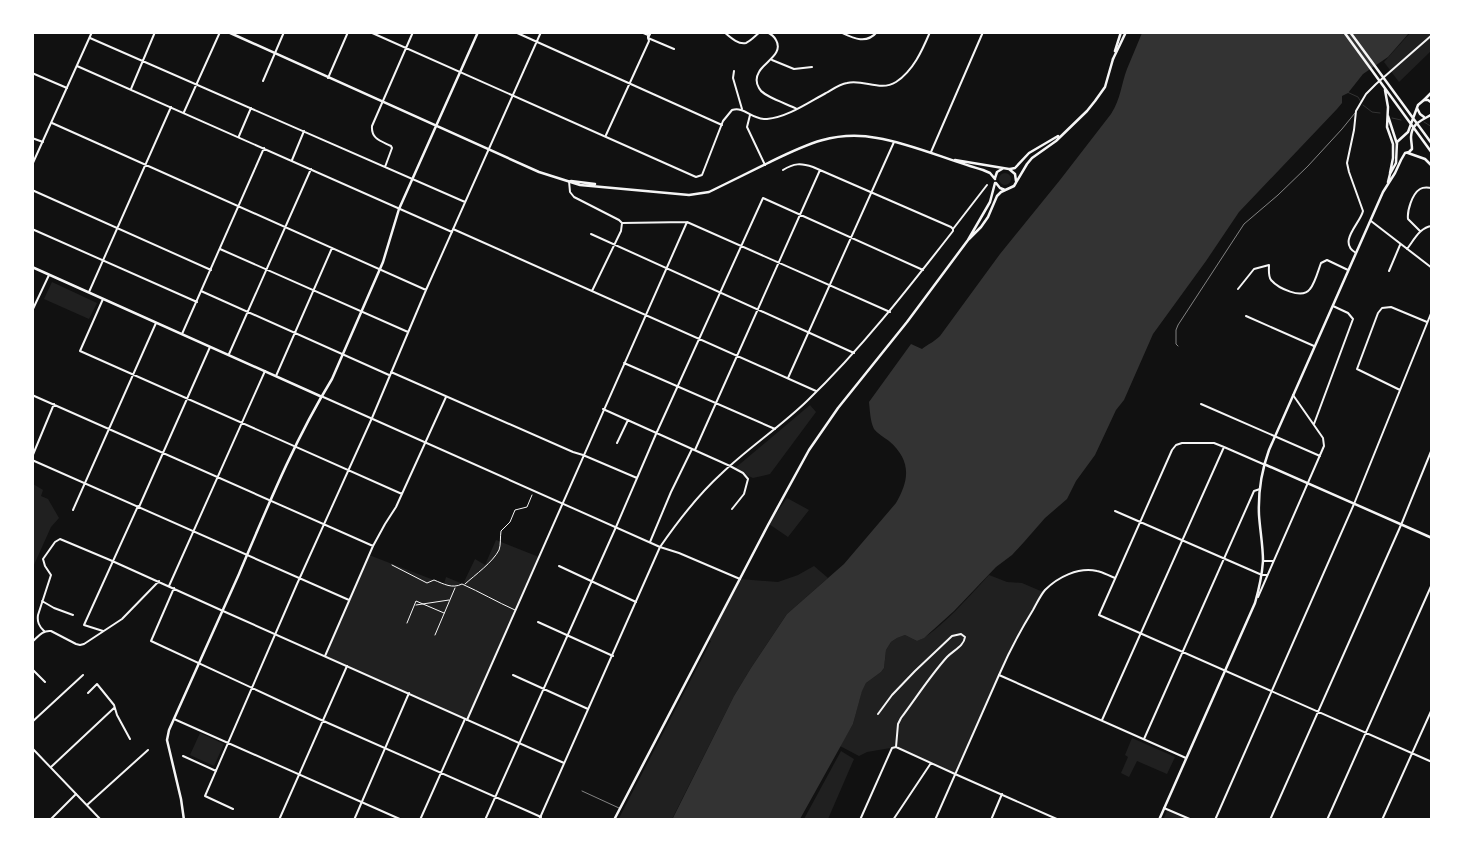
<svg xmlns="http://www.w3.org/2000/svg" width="1464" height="852" viewBox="0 0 1464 852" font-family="'Nunito Sans',sans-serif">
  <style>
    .green { fill: #202020 }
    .water { fill: #333 }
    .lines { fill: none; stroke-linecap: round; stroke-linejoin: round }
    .stream { stroke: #333; stroke-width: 1 }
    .service { stroke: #f5f5f5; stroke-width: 0.5 }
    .pedestrian { stroke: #f5f5f5; stroke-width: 1 }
    .minor { stroke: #f5f5f5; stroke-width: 2 }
    .tertiary { stroke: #f5f5f5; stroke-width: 2 }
    .secondary { stroke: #f5f5f5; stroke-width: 2.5 }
    .primary { stroke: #f5f5f5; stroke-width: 2.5 }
  </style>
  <rect width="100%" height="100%" fill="#111"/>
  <path class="green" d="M1410 33H1431V51L1399 82 1384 62Z
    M999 179a6 6 0 1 1 12 0a6 6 0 1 1-12 0Z
    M52 282 97 303 89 319 44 299Z
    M810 405 816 412 770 474 753 478 734 469Z
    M33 484 43 490 41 496 48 499 59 518 51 527 33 567Z
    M787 498 809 510 788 537 769 524Z
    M496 540 539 557 467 720 325 656 369 555 444 584 446 577 463 584 475 559 485 565Z
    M814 566 828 578 787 614 751 668 734 696 672 819 618 820 711 641 708 639 740 579 778 582 798 575Z
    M989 575 1007 582 1022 583 1043 592 1015 639 955 774 896 747 867 752 859 756 840 746 853 724 862 690 866 683 881 672 884 668 886 650 891 642 897 638 905 635 917 641C937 634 974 591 989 575Z
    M200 733 224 744 214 766 190 755Z
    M1132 738 1175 757 1167 774 1137 761 1129 777 1121 773 1128 757 1125 755Z
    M841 751 854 759 828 819H804Z
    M1168 809 1192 820H1163Z"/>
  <path class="water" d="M1142 33H1409L1388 57 1363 74 1348 93 1342 96V103L1337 109 1239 212 1206 261 1153 334 1124 400 1116 410 1095 455 1076 481 1067 499 1045 518 1024 542 1012 555 996 567 954 611 924 638 917 641 905 635 897 638 891 642 886 650 884 668 881 672 866 683 862 691 853 724 800 819 672 820 734 696 751 668 787 614 844 564 896 503C910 479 911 460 889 441 885 438 877 433 874 429 870 421 870 410 869 402L911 344 922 349C928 344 934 342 940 336L1000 254 1060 180 1111 114C1121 98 1121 85 1127 69 1132 57 1137 45 1142 33Z"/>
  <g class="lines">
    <path class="stream" d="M1347 92 1358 97 1361 102
      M1363 105 1372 112 1380 113
      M1392 118 1401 120
      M1424 122 1432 127"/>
    <path class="service" d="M1178 346 1176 344V330L1178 325 1244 224 1278 195 1308 166 1342 129 1355 113
      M582 791 619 808"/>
    <path class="pedestrian" d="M392 565 427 583 434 580C444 584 452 589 462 584 480 592 497 602 515 610
      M465 584C475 575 493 562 499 550 501 545 500 537 501 531L510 522 515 510 527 507 532 495
      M416 605 449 600
      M407 623 416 601 444 613
      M435 635 455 588"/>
    <path class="minor" d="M370 32 696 177 702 175 723 121 732 110C745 106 751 120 767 119 788 117 809 102 826 93 833 89 840 84 847 83 864 79 880 92 896 82 913 71 922 51 930 32
      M515 32 722 125
      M641 32 648 35V38L674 49
      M724 32C730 37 738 45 746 43 751 41 756 35 760 32
      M767 32C771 34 774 36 776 40 784 54 764 62 759 72 756 77 756 83 759 88 763 97 788 104 797 109
      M840 32C853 38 866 45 877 32
      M90 38 465 202
      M772 60 794 69 812 67
      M77 66 452 232
      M734 71 733 78 742 109
      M32 73 67 88
      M328 78 348 32
      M263 81 284 32
      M131 89 155 32
      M184 112 220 32
      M750 115 747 127 765 165
      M52 123 426 290
      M606 135 649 41 648 38 651 32
      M239 136 251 108
      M32 138 43 142
      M931 152 983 32
      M292 160 304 131
      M385 167 392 148 391 146C381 141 371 139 372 126L413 32
      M783 170C794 163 801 163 813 167L951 227 953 229
      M569 181 570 192 574 197 619 220 622 223
      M32 190 211 270
      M1371 221 1432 268
      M622 223 687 222 890 312
      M32 229 197 302
      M453 229 816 391
      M1420 231 1408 219C1407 211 1412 194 1420 189 1423 187 1427 187 1432 188
      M591 234 854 353
      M220 249 408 332
      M1407 249C1414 240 1420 227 1432 226
      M1356 253C1337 242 1360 224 1363 211L1349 172 1347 163 1354 130 1356 111 1366 94 1376 84 1432 35
      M1389 271 1400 245
      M1238 289 1254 269 1269 265C1269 270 1268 276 1271 280 1278 288 1302 300 1310 289 1315 283 1318 271 1321 263L1327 260 1348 270
      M201 291 389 375
      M592 291 621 231 622 223
      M89 292 171 107
      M103 299 80 351 402 494
      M1246 316 1314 346
      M182 334 264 148
      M229 354 311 169
      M624 363 775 429
      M391 372 573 452 583 455 637 478
      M276 376 332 248
      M788 378 894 142
      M1400 390 1357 369 1378 313 1382 308 1391 307 1427 322
      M32 395 373 546
      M1201 404 1320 456
      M603 409 730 466 743 473 748 479 744 494 732 509
      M1314 424 1353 319 1348 313 1333 306
      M617 443 628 420
      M695 450 820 170
      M32 457 54 404
      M32 460 349 600
      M1263 464 1224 447 1214 443H1182L1176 445 1172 450 1099 615 1432 762
      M139 507 210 347
      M73 510 156 323
      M1115 511 1262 575H1267
      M650 542 671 492 692 449
      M1263 561H1273
      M559 566 636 602
      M740 579 679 553 660 547C678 521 698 495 721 474 748 448 780 427 807 401 861 349 907 290 953 231V229L987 185
      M169 586 265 371
      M174 588 151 641 319 719 541 817
      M1258 597 1324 446 1323 438 1293 395
      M42 601 54 608 73 615
      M538 622 613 656
      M44 631C39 626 37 622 38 615L51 575 45 566 43 559 55 542 60 539 110 560 223 611
      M103 631 84 625 138 506
      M32 642C38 637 42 630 51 631L76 644 80 645 84 644 122 619 159 581
      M325 656 373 546 385 524 396 507 446 397
      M32 669 45 682
      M513 675 588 709
      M999 675C1009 652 1020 631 1033 610 1037 603 1040 596 1045 590 1058 577 1078 567 1097 571 1103 572 1109 576 1115 578
      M88 693 97 684 114 705 117 715 130 739
      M878 714 892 695 915 671 952 636 961 634 965 637C964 646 954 650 947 657 930 676 916 698 901 718L898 724 896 747 955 774
      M174 719 402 820
      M467 720 687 222
      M1102 720 1224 447
      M32 722 83 675
      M1144 739 1254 491 1260 489
      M183 756 216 771
      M51 767 114 708
      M87 805 148 750
      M1164 808 1192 820
      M233 809 205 796 297 584 372 418 426 290 541 32
      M32 819 33 820
      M50 820 76 794
      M279 820 347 666
      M420 820 465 719
      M485 820 616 527 656 434 763 198 923 270
      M860 820 892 748 896 747
      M893 820 931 763
      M991 820 1002 794
      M1215 820 1354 504 1432 311
      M1270 820 1401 525 1432 449
      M1327 820 1432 584
      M1382 820 1432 709"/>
    <path class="tertiary" d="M32 165 92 32
      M32 311 49 275
      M321 396 660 547 539 820
      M223 611 564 763
      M32 748 101 820
      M955 774 1059 820
      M354 820 409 693
      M935 820 999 675 1186 758"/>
    <path class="secondary" d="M228 32 539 172 580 185 689 195 709 192C729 182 748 173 768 163 805 145 834 130 877 138 913 144 947 160 983 170L990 173 995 179
      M1115 51 1121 32
      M1424 100 1432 92
      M955 160 1009 169 1015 174 1016 181
      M1010 169 1015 168 1029 153 1058 136
      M995 178 997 172 1002 169
      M571 181 595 184
      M996 183 1000 188 1005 190
      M969 239 981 227 988 217 997 196 1001 192 1014 186 1027 164 1032 158 1056 141 1087 111 1095 101 1105 87 1113 59
      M32 267 320 396
      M1264 464 1432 538
      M184 820 181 799 167 740 169 730C192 678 216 626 239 574 267 508 294 441 332 379L383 262 399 209 478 32
      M614 820 768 525 809 450 838 408 907 322 968 240 990 202 995 183"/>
    <path class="primary" d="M1344 32 1432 153
      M1350 32 1432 144
      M1113 59 1126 32
      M1385 90 1388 107 1387 127 1393 144V158L1390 173
      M1417 108 1420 114 1424 117
      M1388 116 1397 144
      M1408 153 1425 159 1432 166
      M1388 182 1390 174 1396 163 1397 142 1408 132 1418 105 1424 100H1428L1432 103
      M1159 820 1255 603C1259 589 1262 575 1263 561 1263 546 1260 530 1259 515 1258 492 1261 472 1269 450L1383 192 1395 173 1401 160 1405 153 1409 152 1412 149C1412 145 1411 141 1411 137 1412 122 1422 121 1432 114"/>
  </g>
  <rect width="1464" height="852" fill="none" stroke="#ffffff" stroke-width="68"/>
</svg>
